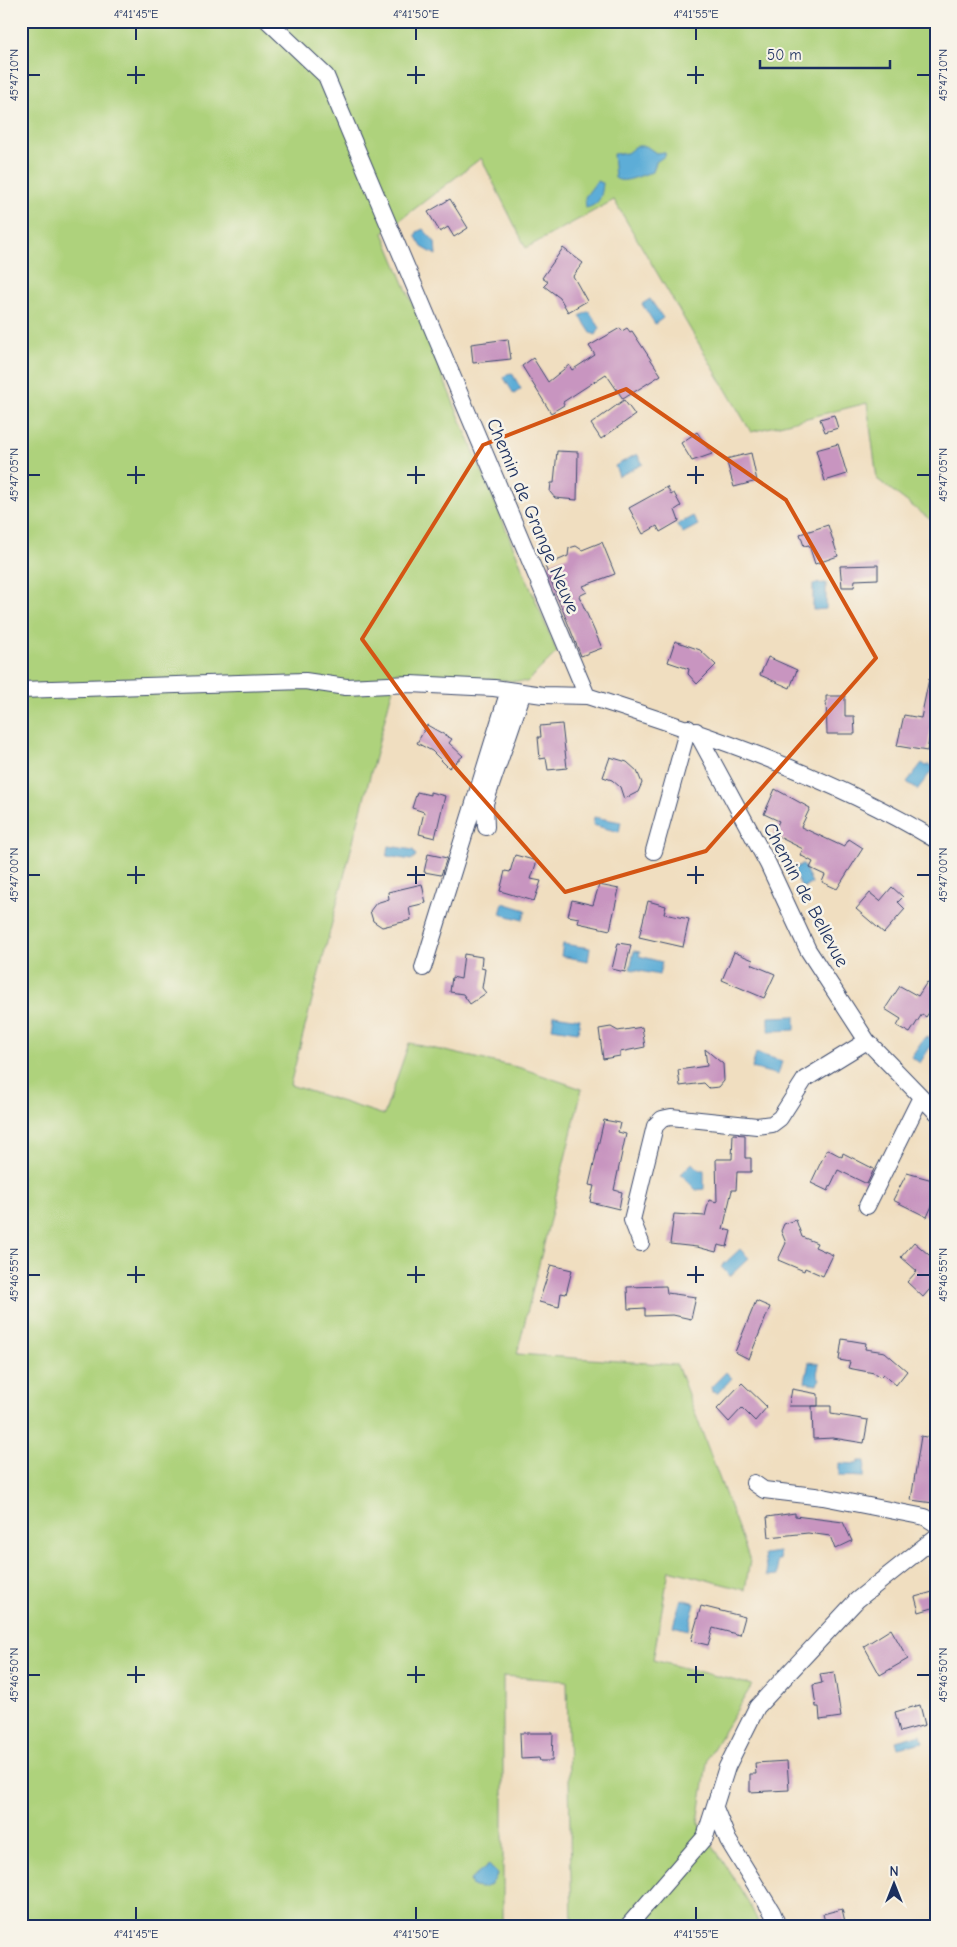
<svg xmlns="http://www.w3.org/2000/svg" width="957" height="1947" viewBox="0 0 957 1947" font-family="'Comic Neue',sans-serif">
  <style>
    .green { fill: #aed27b; stroke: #64806c }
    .water { fill: #5dadd7; stroke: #3c6e9a }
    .building { fill: #c895c0 }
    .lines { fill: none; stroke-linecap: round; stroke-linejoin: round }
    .street-casing { stroke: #3b496d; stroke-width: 18 }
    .street { stroke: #fff; stroke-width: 16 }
    .marked { fill: none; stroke: #d45514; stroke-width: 4; stroke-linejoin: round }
    .ticks { fill: none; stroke: #1b2f5e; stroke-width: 2 }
    .labels { text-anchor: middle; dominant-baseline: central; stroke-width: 5; stroke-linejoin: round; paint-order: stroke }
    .street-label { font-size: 19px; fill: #1b2f5e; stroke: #f7f3e8 }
    .neatline { fill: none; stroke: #1b2f5e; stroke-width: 2 }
    .ticks-label { font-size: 12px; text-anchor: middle; fill: #1b2f5e }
  </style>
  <rect width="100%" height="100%" fill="#f7f3e8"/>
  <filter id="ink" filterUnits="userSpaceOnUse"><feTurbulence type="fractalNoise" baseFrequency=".02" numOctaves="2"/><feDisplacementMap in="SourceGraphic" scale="10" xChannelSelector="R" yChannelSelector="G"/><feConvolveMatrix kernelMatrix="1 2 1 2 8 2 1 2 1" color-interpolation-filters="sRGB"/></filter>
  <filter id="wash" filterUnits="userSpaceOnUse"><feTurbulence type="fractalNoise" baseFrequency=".0096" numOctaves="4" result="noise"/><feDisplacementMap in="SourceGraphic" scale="20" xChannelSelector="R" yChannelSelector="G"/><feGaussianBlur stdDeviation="1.12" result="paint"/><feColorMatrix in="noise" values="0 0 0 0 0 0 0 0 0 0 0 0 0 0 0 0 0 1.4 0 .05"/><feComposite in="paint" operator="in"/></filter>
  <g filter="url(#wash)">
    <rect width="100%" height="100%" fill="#f0dec0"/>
    <path class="green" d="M21 21H936V524L877 479 867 403 751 432 614 200 526 248 481 158 383 233 557 652 527 682 397 672 290 1085 384 1115 409 1043 521 1068 582 1089 517 1354 677 1365 750 1560 745 1590 669 1570 653 1660 752 1685 708 1757 698 1822 748 1901 760 1926H572L567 1681 503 1676V1926H21Z"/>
    <path class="water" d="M636 146H646L656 153 664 152 666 155 656 162 653 172C642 174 624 185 615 178L613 154 627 153Z
      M597 181 603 183C602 195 600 205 586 208L585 197Z
      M423 229 435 242 436 255 422 247 416 237 417 232Z
      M650 299 663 318 655 324 642 304Z
      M589 311 600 328 596 335 591 333 580 316Z
      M512 373 521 389 514 394 504 378 507 374Z
      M637 454 643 464 619 476 615 466Z
      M693 516 698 525 683 533 677 525Z
      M826 583V609L813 610V584Z
      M922 763 926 766 929 764 934 768 917 790 907 782Z
      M594 817 621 822 619 832 593 825Z
      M389 846 413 850 416 856 411 860 387 856Z
      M803 864 812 883 802 888 793 869Z
      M503 903 526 910 523 920 500 914Z
      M563 944 590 948 588 961 561 956Z
      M634 951 640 952 639 956 662 962 659 975 630 969Z
      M554 1015 580 1019 578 1032 552 1028Z
      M795 1016V1030L769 1031V1017Z
      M928 1037 934 1041 920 1063 911 1057 924 1038Z
      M756 1053 782 1061 778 1075 752 1068Z
      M692 1163 700 1170H704V1189L696 1190 681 1174Z
      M740 1249 749 1258 730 1276 721 1267Z
      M809 1362 819 1364 817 1374 820 1379 817 1384 805 1382Z
      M726 1372 732 1378 718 1393 712 1392 711 1387Z
      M859 1461H865L864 1477 839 1476V1463L857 1464Z
      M779 1552 780 1560H777L778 1575 767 1576 764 1554Z
      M681 1599 695 1603 688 1630 673 1626Z
      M921 1734 923 1742 898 1748 896 1741Z
      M489 1865 497 1874C493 1886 484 1891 472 1886L470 1880Z"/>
    <g id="blocks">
      <path class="building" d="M450 199 468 228 454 237 448 227 440 232 428 212Z
        M563 248 583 263 573 276 587 301 568 312 560 298 544 286 548 282 542 278Z
        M620 328 622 331 627 328 630 332 632 331 661 375 623 399 606 374 563 402 564 405 551 413 522 366 533 358 548 382 569 365 572 370 595 355 589 346Z
        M508 339 511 359 473 363 471 344Z
        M624 400 635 415 601 439 591 424Z
        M834 415 838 428 825 432 820 419Z
        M697 432 712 454 692 461 681 443Z
        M838 444 847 474 825 481 816 450Z
        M557 451 578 452 577 500 555 498 550 492 551 483H554Z
        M751 453 757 481 734 487 726 459Z
        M667 487 671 495 674 493 681 506 675 510 679 521 660 532 657 526 643 534 629 508Z
        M828 525 838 556 815 564 809 545 804 546 800 534Z
        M602 542 615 574 583 586 587 592 579 596 602 648 581 656 545 566 568 556 569 548 576 546 582 550Z
        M878 565V579L855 580 854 587H842L840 566Z
        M675 641 700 650 716 665 697 684 688 674 689 669 668 662Z
        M768 657 797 670 790 688 760 675Z
        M929 679H936V727L931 729 927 751 897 746 904 715 921 718Z
        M826 696H845V716H854L855 734H827Z
        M562 724 567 768 548 770 546 758 540 759 538 737H541L540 726Z
        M427 725 452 739 449 743 463 756 449 768 432 751 417 743Z
        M610 757 627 762 637 771 642 783 638 792 624 799 620 787 612 780 603 777Z
        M775 789 810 808 801 827 844 847 849 839 863 848 837 889 822 882 825 875 810 868 813 862 800 855 803 849 773 834 779 821 764 814Z
        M417 792 430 795V792L445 796 435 838 419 834 424 812 412 808Z
        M428 854 447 858 441 875 424 872Z
        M515 855 537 861 531 879 541 881 534 901 500 891 505 871 510 872Z
        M422 884 426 903 409 907 411 920 382 927 373 921 370 911 376 903 389 899 388 892Z
        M599 885 619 889 610 930 578 923 579 918 568 916 572 900 593 905Z
        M892 887 903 897 898 902 905 909 884 933 856 909 870 893 880 901Z
        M648 901 666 906 664 914 689 919 683 947 639 937Z
        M618 943 631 945 625 972 612 969Z
        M734 952 753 960 751 964 775 974 764 998 722 980Z
        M464 954 482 957 481 968 485 969 482 988 486 993 470 1004 463 994 450 992 452 977 461 979Z
        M927 982 936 988V1002L926 1017 922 1014 910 1033 897 1026 901 1019 885 1009 900 986 918 996Z
        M611 1027 618 1031 642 1027 645 1047 620 1052V1056L603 1059 599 1029Z
        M705 1049 723 1064 724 1081 719 1087 709 1088 704 1083 680 1086 678 1070 707 1066Z
        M604 1120 620 1123 618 1132 626 1134 614 1190 622 1192 619 1209 590 1202 594 1186 589 1185Z
        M733 1134 745 1135V1158H751V1172H737L736 1190H732L723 1229 731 1231 727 1247 718 1245 716 1252 697 1247 670 1244 674 1214 705 1216 709 1200 717 1202 716 1159H732Z
        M827 1149 842 1157 843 1153 874 1169 867 1184 838 1170 828 1191 811 1183Z
        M907 1173 936 1181V1197L927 1217 893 1200Z
        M796 1220 802 1237 817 1243 815 1247 833 1255 823 1276 805 1268 804 1271 778 1260 786 1243 781 1231 784 1224Z
        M914 1242 936 1261V1282L923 1297 907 1282 917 1271 901 1257Z
        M551 1265 572 1270 566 1294 561 1293 559 1307 539 1302Z
        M666 1286 667 1293 696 1297 691 1319 673 1315 645 1316V1308L628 1309 627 1287Z
        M756 1301 770 1307 749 1359 735 1352Z
        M842 1339 866 1343 865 1349 885 1352 907 1371 896 1385 883 1374 880 1377 874 1373 848 1368 850 1362 839 1360Z
        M742 1383 767 1407 755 1421 742 1408 729 1422 717 1409Z
        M792 1389 818 1394V1406H789Z
        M812 1406H831V1414L868 1420 864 1443 833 1438 813 1439Z
        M921 1436 936 1439V1482L933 1503 911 1500Z
        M795 1513V1516L843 1522 852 1541 835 1549 830 1536 808 1533 769 1537 767 1517Z
        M936 1591V1607L919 1612 915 1597Z
        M701 1606 745 1617 740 1635 713 1628 708 1645 691 1641Z
        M891 1629 908 1659 880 1675 864 1646Z
        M834 1672 841 1717 820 1720 819 1707H816L813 1685 822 1683 820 1674Z
        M920 1705 925 1725 900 1732 895 1712Z
        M520 1733H553L552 1761H540L539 1758 521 1759Z
        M787 1761 789 1790 750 1792V1774H756L755 1763Z
        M842 1909 846 1926H826L823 1914Z"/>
    </g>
  </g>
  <g filter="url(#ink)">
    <use href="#blocks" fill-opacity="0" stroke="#3b496d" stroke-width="1"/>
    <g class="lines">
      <g class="street-casing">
        <path id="street" d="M268 21 326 76 587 696C706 734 828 775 936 840
          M21 690 305 681 346 687 410 684 494 688 543 695 587 696
          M696 731 768 864 808 950 867 1041 936 1112
          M486 827 485 803 523 692
          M654 851 688 728
          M423 968 509 690
          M867 1206 921 1097
          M641 1243 632 1220 655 1126 662 1119 671 1117 757 1126 772 1124 780 1118 805 1079 867 1041
          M754 1483 764 1490 823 1497 925 1517 936 1524
          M715 1808 728 1840 772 1912 778 1926
          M628 1926 705 1837 727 1767 757 1707 857 1600 936 1537"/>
      </g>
      <use href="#street" class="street"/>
    </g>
  </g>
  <path class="marked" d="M626 389 786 500 876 658 706 851 565 892 454 766 362 639 483 445Z"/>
  <path class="ticks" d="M136 28V40M416 28V40M696 28V40M136 66V84M416 66V84M696 66V84M28 75H40M127 75H145M407 75H425M687 75H704M917 75H930M136 466V484M416 466V484M696 466V484M28 475H40M127 475H145M407 475H425M687 475H704M917 475H930M136 866V884M416 866V884M696 866V884M28 875H40M127 875H145M407 875H425M687 875H704M917 875H930M136 1266V1283M416 1266V1283M696 1266V1283M28 1275H40M127 1275H145M407 1275H425M687 1275H704M917 1275H930M136 1666V1683M416 1666V1683M696 1666V1683M28 1675H40M127 1675H145M407 1675H425M687 1675H704M917 1675H930M136 1907V1920M416 1907V1920M696 1907V1920"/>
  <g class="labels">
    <g class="street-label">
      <text transform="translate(533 516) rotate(67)">Chemin de Grange Neuve</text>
      <text transform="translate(806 895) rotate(62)">Chemin de Bellevue</text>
    </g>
  </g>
  <rect width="957" height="1947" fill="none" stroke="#f7f3e8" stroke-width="55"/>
  <g transform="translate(894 1884)" stroke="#f7f3e8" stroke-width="4" paint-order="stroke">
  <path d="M0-4L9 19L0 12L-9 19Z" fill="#1b2f5e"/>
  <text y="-8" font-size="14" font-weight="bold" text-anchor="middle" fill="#1b2f5e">N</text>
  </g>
  <path d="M760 60v8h130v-8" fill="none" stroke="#1b2f5e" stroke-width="2.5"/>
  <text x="767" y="60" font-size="15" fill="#1b2f5e" stroke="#f7f3e8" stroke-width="4" paint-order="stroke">50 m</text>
  <rect x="28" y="28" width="902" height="1892" class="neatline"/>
  <g class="ticks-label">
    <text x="136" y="18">4°41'45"E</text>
    <text x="416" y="18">4°41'50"E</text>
    <text x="696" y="18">4°41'55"E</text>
    <text transform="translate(14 75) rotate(-90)" y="4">45°47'10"N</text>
    <text transform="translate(943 75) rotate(-90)" y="4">45°47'10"N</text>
    <text transform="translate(14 475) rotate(-90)" y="4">45°47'05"N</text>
    <text transform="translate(943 475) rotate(-90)" y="4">45°47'05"N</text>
    <text transform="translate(14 875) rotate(-90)" y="4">45°47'00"N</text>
    <text transform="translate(943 875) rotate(-90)" y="4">45°47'00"N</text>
    <text transform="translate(14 1275) rotate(-90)" y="4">45°46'55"N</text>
    <text transform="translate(943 1275) rotate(-90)" y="4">45°46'55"N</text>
    <text transform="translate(14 1675) rotate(-90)" y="4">45°46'50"N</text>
    <text transform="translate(943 1675) rotate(-90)" y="4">45°46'50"N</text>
    <text x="136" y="1938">4°41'45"E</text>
    <text x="416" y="1938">4°41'50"E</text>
    <text x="696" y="1938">4°41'55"E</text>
  </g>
</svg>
